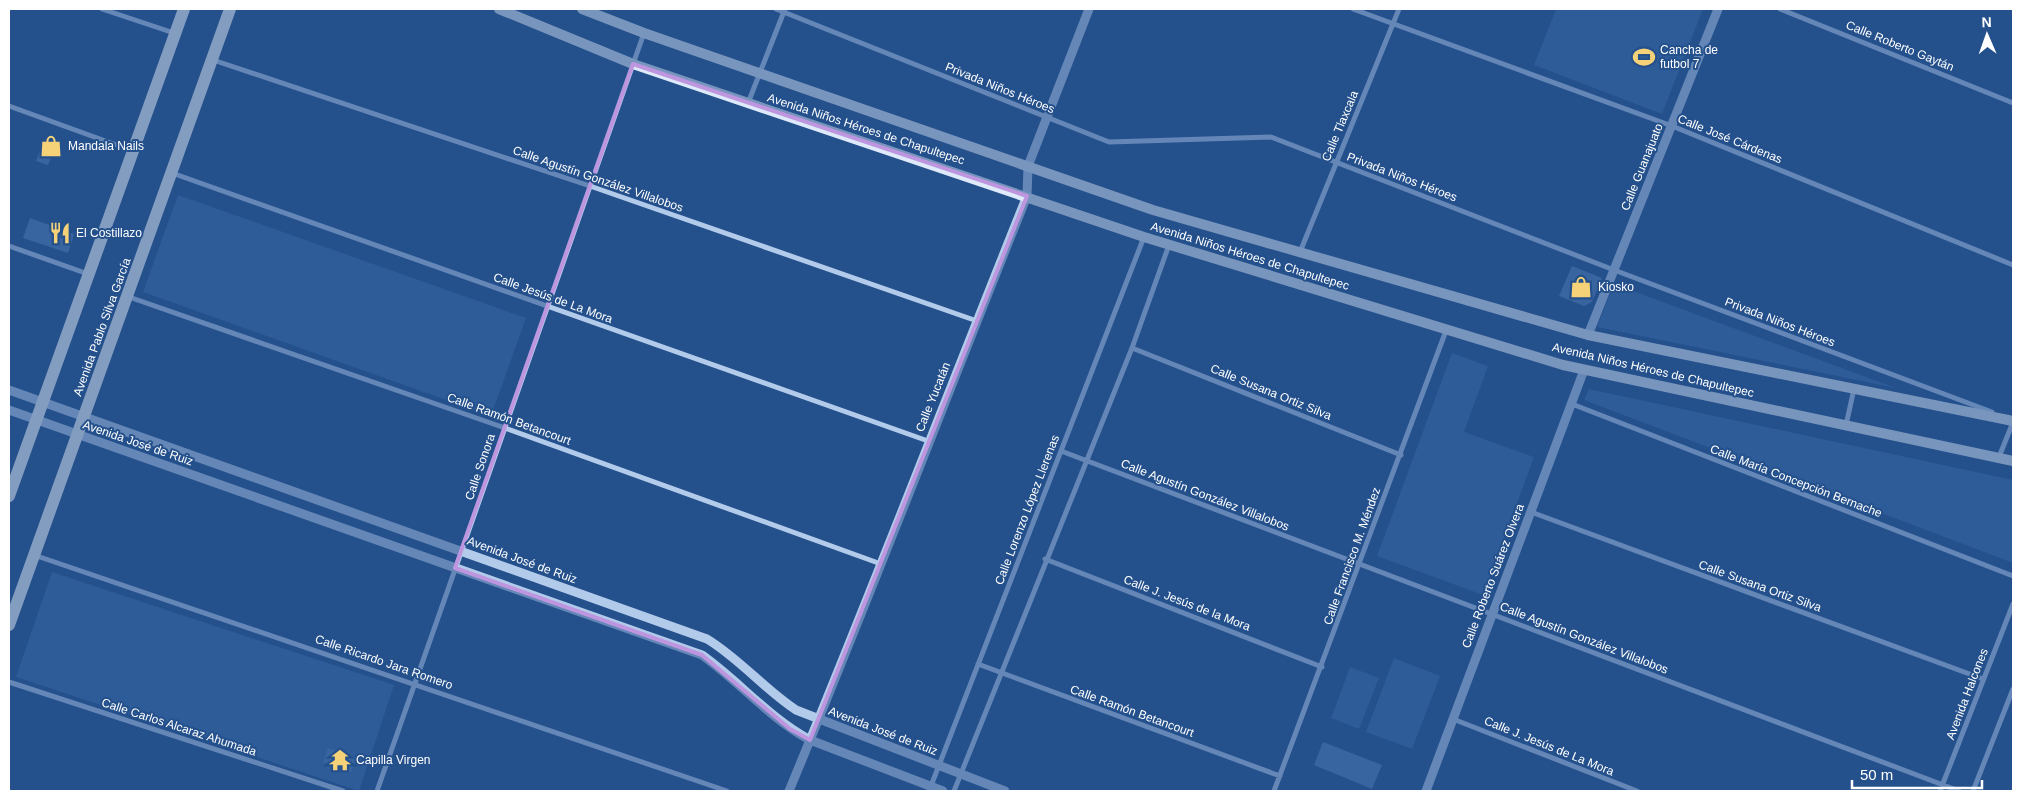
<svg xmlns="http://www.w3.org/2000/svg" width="2022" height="800" viewBox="0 0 2022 800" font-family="Arial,sans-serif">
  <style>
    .green { fill: #396aa9 }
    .building { fill: #517cb5 }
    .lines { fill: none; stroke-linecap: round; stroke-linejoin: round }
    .minor { stroke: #b3cbeb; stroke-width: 5 }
    .tertiary { stroke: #b3cbeb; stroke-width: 9 }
    .secondary { stroke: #dee9f9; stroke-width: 10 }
    .primary { stroke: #f7fafe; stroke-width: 12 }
    .marked { fill: none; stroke: #bd96df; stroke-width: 4; stroke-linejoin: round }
    .labels { text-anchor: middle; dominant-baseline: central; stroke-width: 4; stroke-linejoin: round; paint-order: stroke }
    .street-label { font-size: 12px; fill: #fff; stroke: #24508c }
    .poi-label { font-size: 12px; fill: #fff; stroke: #24508c; text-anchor: start }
  </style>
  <rect width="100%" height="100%" fill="#24508c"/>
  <path class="green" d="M1556 9H1703L1662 114 1534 65Z
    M178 195 526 318 491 416 143 292Z
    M1614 284 1896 388 1597 327Z
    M1452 353 1488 366 1464 432 1534 457 1483 595 1377 556Z
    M1589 389 2013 480V563L1584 400Z
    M52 572 394 685 359 791 16 677Z
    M1394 658 1440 676 1412 749 1366 732Z
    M1350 667 1379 678 1359 729 1331 718Z"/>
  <path class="building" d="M45 138 57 142 48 165 36 161Z
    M30 218 74 234 68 253 23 238Z
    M1572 266 1602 278 1592 302 1584 306 1559 296Z
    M1323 742 1382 765 1372 789 1314 765Z
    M328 748 356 758 351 772 323 762Z"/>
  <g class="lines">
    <path class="minor" d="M102 9 174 33
      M776 9 1109 142 1271 137 1614 270 1992 412
      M1353 9 1672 126 2013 265
      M1780 9 2013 103
      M213 60 590 186 977 321
      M748 103 785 9
      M9 106 133 151
      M172 173 928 441
      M9 246 88 274
      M1300 252 1399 9
      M129 297 505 428 881 564
      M1132 348 1401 455
      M1572 404 2013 576
      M1846 425 1854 389
      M1061 451 1959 791
      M1999 457 2013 422
      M1531 512 1983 679
      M34 555 727 791
      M1045 559 1322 667
      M978 664 1280 776
      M9 682 343 791
      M1453 719 1637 791
      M377 791 644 33
      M929 791 1144 237
      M954 791 1132 348 1169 245
      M1274 791 1447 328
      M1940 791 2013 604
      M1973 791 2013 689"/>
    <path class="tertiary" d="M1588 335 1718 9
      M9 390 707 639C740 659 764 689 796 710L1005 791
      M9 410 702 655C740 682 769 718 810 740L943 791
      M789 791C871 594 947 395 1027 196L1028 166 1089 9
      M1426 791 1584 370"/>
    <path class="secondary" d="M499 9 633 64 1144 237 1563 365 2013 461
      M582 9 644 33 1153 210 1588 335 2013 421"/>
    <path class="primary" d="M9 496 184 9
      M9 625 230 9"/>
  </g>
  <path d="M0 0H2022V800H0ZM633 64 1027 196 810 740 790 729 702 655 455 568Z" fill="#24508c" fill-opacity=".55" fill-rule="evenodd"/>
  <path class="marked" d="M633 64 1027 196 810 740 790 729 702 655 455 568Z"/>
  <defs>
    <g id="stadium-bare" transform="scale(1.725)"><path d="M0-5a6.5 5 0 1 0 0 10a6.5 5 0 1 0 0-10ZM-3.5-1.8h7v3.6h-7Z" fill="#f5d277" stroke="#24508c" stroke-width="2.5" paint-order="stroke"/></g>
    <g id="shop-bare" transform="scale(1.725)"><path d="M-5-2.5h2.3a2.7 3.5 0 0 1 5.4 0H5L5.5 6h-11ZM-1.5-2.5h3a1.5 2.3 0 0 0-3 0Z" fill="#f5d277" stroke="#24508c" stroke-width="2.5" paint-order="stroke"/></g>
    <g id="restaurant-bare" transform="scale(1.725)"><path d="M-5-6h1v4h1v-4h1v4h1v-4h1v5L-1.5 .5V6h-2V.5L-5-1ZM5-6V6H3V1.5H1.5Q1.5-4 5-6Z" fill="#f5d277" stroke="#24508c" stroke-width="2.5" paint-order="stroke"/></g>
    <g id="temple-bare" transform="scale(1.725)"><path d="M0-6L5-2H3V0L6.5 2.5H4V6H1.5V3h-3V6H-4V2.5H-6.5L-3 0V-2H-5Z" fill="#f5d277" stroke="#24508c" stroke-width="2.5" paint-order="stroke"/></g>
  </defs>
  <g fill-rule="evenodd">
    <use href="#stadium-bare" x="1644" y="57"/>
    <use href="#shop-bare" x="51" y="146"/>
    <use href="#restaurant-bare" x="60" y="233"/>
    <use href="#shop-bare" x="1581" y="287"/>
    <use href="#temple-bare" x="340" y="760"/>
  </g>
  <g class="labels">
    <g class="street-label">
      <text transform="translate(1900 46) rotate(22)">Calle Roberto Gaytán</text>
      <text transform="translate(1000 88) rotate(22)">Privada Niños Héroes</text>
      <text transform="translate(1340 126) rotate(-67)">Calle Tlaxcala</text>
      <text transform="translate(866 129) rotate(18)">Avenida Niños Héroes de Chapultepec</text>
      <text transform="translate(1730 139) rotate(22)">Calle José Cárdenas</text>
      <text transform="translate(1642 167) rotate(-68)">Calle Guanajuato</text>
      <text transform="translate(1402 177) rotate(21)">Privada Niños Héroes</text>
      <text transform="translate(598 179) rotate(19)">Calle Agustín González Villalobos</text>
      <text transform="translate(1250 256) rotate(17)">Avenida Niños Héroes de Chapultepec</text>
      <text transform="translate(553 298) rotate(20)">Calle Jesús de La Mora</text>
      <text transform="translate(1780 322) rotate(21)">Privada Niños Héroes</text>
      <text transform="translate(102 327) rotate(-70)">Avenida Pablo Silva García</text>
      <text transform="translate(1653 370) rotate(13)">Avenida Niños Héroes de Chapultepec</text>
      <text transform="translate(1271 392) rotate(22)">Calle Susana Ortiz Silva</text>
      <text transform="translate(933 397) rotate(-68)">Calle Yucatán</text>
      <text transform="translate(509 419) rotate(20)">Calle Ramón Betancourt</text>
      <text transform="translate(138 443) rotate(19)">Avenida José de Ruiz</text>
      <text transform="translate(480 467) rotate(-71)">Calle Sonora</text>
      <text transform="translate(1796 481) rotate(21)">Calle María Concepción Bernache</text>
      <text transform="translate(1205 495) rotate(21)">Calle Agustín González Villalobos</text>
      <text transform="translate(1027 510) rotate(-69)">Calle Lorenzo López Llerenas</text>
      <text transform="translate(1352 556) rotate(-70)">Calle Francisco M. Méndez</text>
      <text transform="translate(522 560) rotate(20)">Avenida José de Ruiz</text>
      <text transform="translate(1493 576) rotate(-69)">Calle Roberto Suárez Olvera</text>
      <text transform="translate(1760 586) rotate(20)">Calle Susana Ortiz Silva</text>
      <text transform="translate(1187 603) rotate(21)">Calle J. Jesús de la Mora</text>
      <text transform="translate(1584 638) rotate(21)">Calle Agustín González Villalobos</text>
      <text transform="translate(384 662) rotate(19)">Calle Ricardo Jara Romero</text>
      <text transform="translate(1967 694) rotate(-69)">Avenida Halcones</text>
      <text transform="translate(1132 711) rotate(20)">Calle Ramón Betancourt</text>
      <text transform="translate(179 727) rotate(18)">Calle Carlos Alcaraz Ahumada</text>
      <text transform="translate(883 731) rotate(21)">Avenida José de Ruiz</text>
      <text transform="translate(1549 746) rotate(22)">Calle J. Jesús de La Mora</text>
    </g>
    <g class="poi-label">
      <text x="1660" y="50">Cancha de<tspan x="1660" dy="14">futbol 7</tspan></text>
      <text x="68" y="146">Mandala Nails</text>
      <text x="76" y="233">El Costillazo</text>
      <text x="1598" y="287">Kiosko</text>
      <text x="356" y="760">Capilla Virgen</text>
    </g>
  </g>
  <rect width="2022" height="800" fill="none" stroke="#ffffff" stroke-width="20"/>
  <g transform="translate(1987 35) rotate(358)" stroke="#24508c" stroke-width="4" paint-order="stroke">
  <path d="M0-4L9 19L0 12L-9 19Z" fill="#ffffff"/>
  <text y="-8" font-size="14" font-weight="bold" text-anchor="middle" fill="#ffffff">N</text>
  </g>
  <path d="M1852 780v8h130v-8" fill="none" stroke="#ffffff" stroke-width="2.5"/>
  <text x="1860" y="780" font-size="15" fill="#ffffff" stroke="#24508c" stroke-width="4" paint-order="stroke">50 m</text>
</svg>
